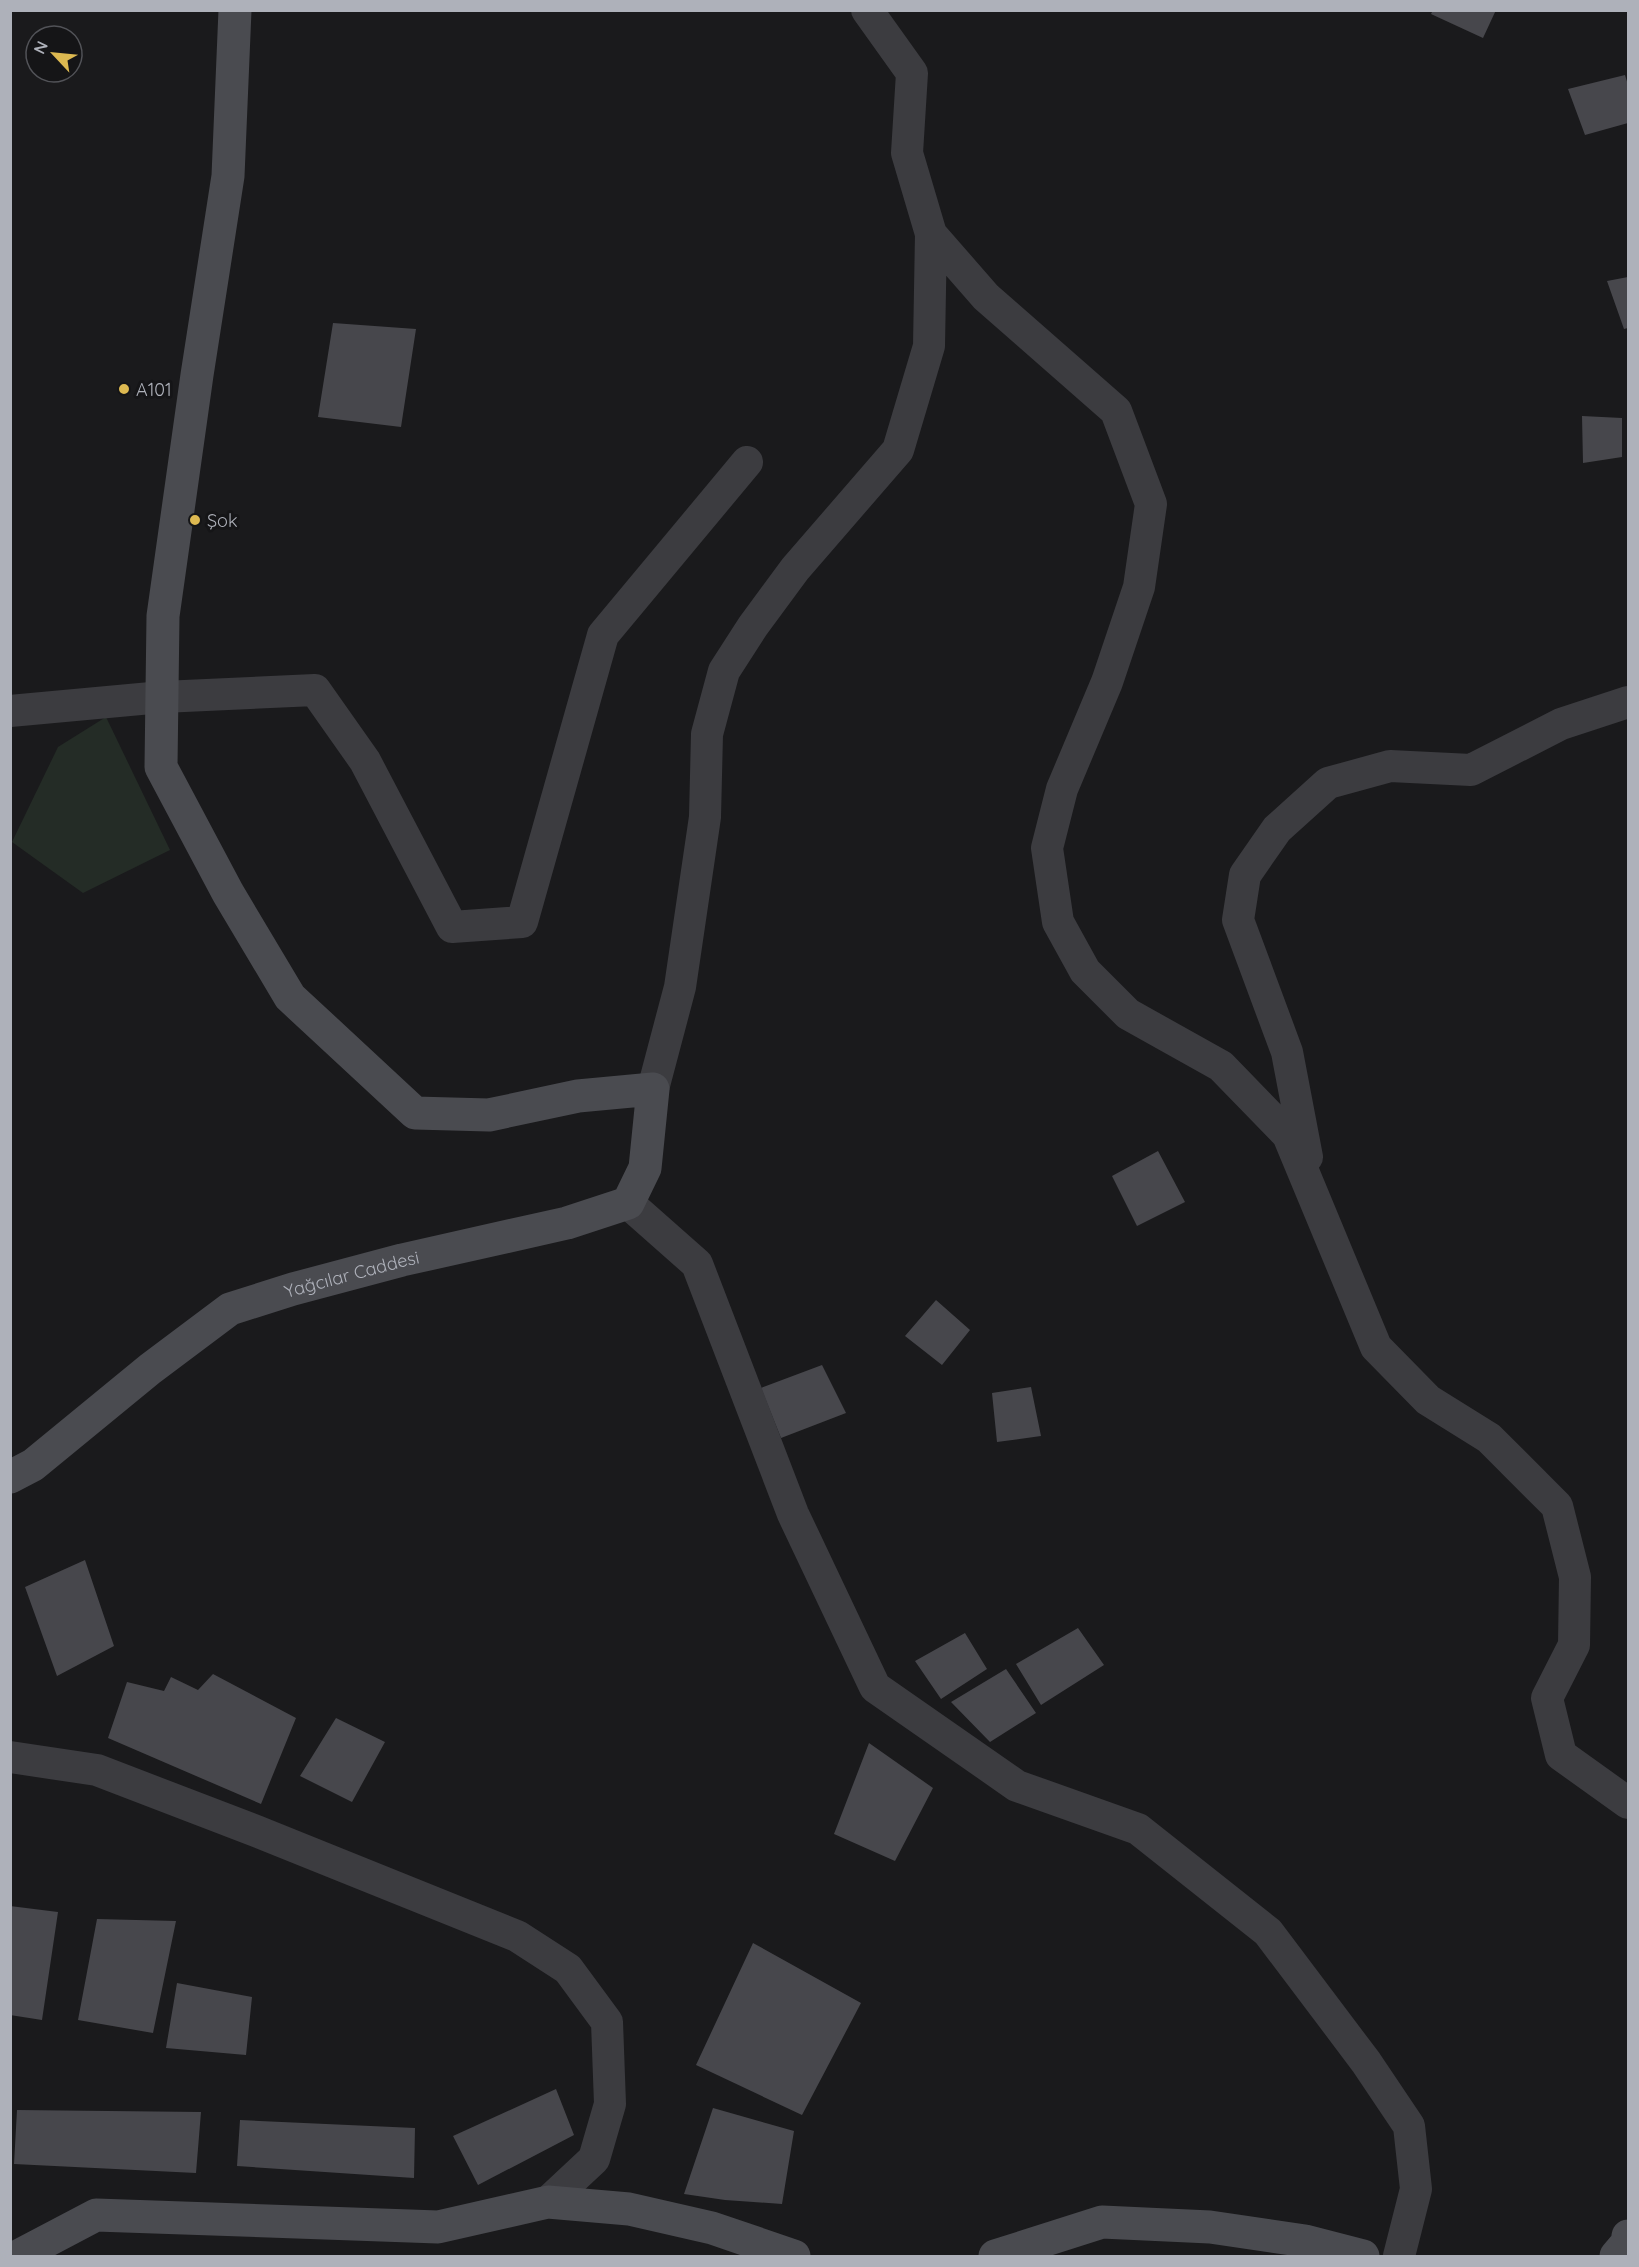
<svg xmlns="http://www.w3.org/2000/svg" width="1639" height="2267" viewBox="0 0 1639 2267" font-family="Quicksand,sans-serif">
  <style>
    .green { fill: #242c26 }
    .building { fill: #47474c }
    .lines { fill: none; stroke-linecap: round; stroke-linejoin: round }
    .street { stroke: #3c3c40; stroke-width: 32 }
    .secondary { stroke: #4a4b50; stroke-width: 33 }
    .poi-dot { fill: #ddb951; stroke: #151517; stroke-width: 2 }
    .labels { text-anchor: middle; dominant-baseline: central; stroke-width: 6; stroke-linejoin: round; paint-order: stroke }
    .poi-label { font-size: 18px; fill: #aeb1ba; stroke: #151517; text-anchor: start }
    .street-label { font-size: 18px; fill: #aeb1ba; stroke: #151517 }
  </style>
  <rect width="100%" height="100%" fill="#1a1a1c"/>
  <path class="green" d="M106 717 170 850 83 893 12 842 58 747Z"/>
  <path class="building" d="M1433 10H1496L1483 38 1431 14Z
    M1625 75 1628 85V123L1585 135 1568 89Z
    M1628 277V328L1624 329 1607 281Z
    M333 323 416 329 401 427 318 417Z
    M1582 416 1622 418V457L1583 463Z
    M1158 1151 1185 1202 1137 1226 1112 1176Z
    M936 1300 970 1330 942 1365 905 1336Z
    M822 1365 846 1413 781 1438 761 1388Z
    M1031 1387 1041 1436 997 1442 992 1393Z
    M85 1560 114 1646 57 1676 25 1587Z
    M1078 1628 1104 1665 1041 1705 1016 1664Z
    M965 1633 987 1669 941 1699 915 1661Z
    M1006 1669 1036 1713 990 1742 951 1702Z
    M213 1674 296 1718 261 1804 108 1738 127 1682 164 1691 171 1677 198 1690Z
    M336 1718 385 1742 352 1802 300 1776Z
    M869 1743 933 1788 895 1861 834 1834Z
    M10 1906 58 1912 42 2020 10 2015Z
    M97 1919 176 1921 153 2033 78 2020Z
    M753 1943 861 2003 802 2115 696 2065Z
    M177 1983 252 1997 246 2055 166 2048Z
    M556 2089 574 2135 478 2185 453 2136Z
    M713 2108 794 2131 782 2204 725 2200 684 2194Z
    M17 2110 201 2112 196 2173 14 2164Z
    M240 2120 415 2128 414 2178 237 2166Z"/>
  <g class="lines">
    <path class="street" d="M867 10 912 73 907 153 931 234 986 297 1116 411 1151 504 1139 587 1107 682 1062 789 1047 848 1058 922 1085 971 1128 1014 1221 1066 1288 1135 1376 1347 1428 1400 1489 1438 1557 1506 1575 1577 1574 1645 1547 1698 1561 1755 1628 1803
      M10 711 162 697 315 690 365 761 452 927 522 922 603 635 747 462
      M653 1089 680 987 705 817 707 734 724 671 753 626 795 569 898 450 929 346 931 234
      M1307 1157 1287 1052 1238 920 1245 875 1277 829 1328 783 1390 766 1471 770 1561 724 1628 702
      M628 1203 697 1264 793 1514 875 1687 1017 1786 1138 1829 1268 1932 1366 2062 1409 2126 1416 2189 1399 2256
      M10 1757 97 1770 256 1831 517 1936 568 1969 607 2022 610 2104 594 2159 548 2202"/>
    <g class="secondary">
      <path id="s1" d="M10 1477 33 1465 150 1369 230 1309 293 1289 402 1260 567 1223 628 1203 645 1168 653 1089 578 1096 489 1115 415 1113 290 997 228 893 161 767 163 616 197 375 228 176 235 10"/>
      <path d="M18 2256 96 2215 438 2227 548 2202 629 2209 712 2228 794 2256"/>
      <path d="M995 2256 1102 2222 1210 2227 1305 2241 1363 2256"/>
      <path d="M1616 2256 1627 2243 1628 2236"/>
    </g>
  </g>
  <g class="poi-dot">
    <circle cx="124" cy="389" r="6"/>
    <circle cx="195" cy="520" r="6"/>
  </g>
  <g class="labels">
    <g class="poi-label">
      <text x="136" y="389">A101</text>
      <text x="207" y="520">Şok</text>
    </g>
    <g class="street-label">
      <text stroke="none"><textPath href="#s1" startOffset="404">Yağcılar Caddesi</textPath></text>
    </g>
  </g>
  <rect width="1639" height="2267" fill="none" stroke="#aeb1ba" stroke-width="24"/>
  <g transform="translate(54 54) rotate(296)"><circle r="28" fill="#151517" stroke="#525358" stroke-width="1.5"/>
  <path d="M0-4.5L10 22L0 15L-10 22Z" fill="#ddb951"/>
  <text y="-9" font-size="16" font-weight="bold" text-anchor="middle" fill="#aeb1ba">N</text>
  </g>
</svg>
